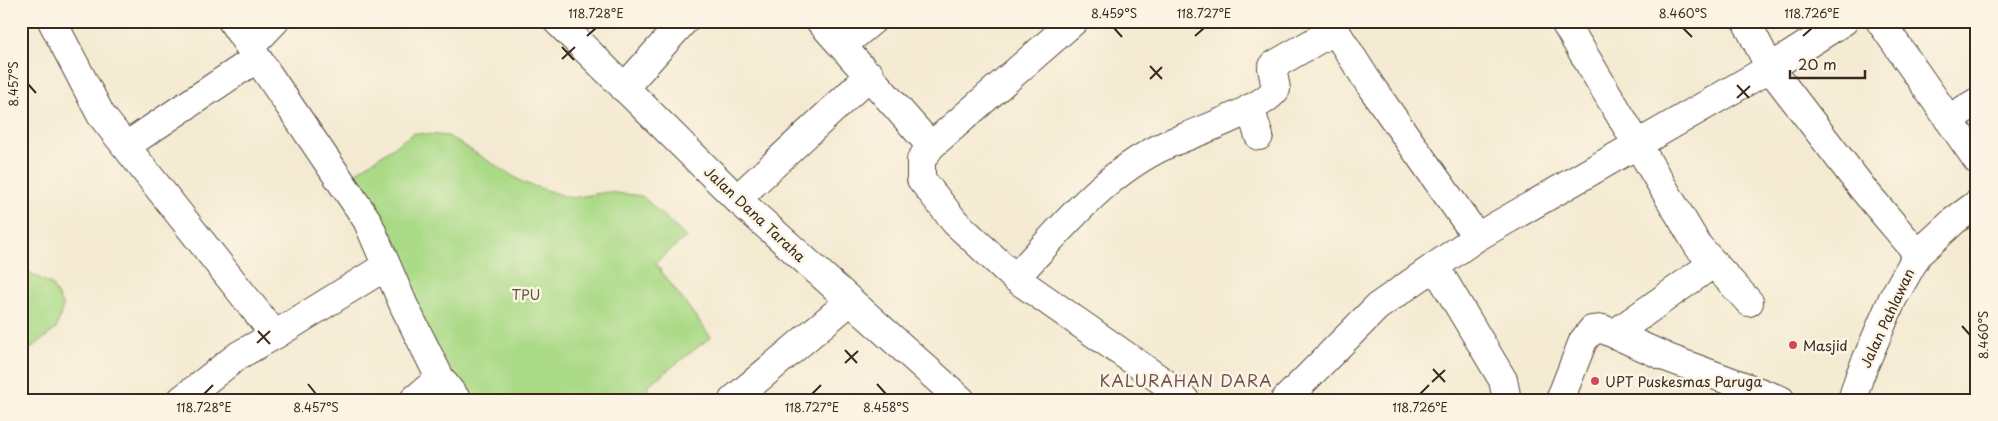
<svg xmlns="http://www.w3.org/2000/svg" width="1998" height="421" viewBox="0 0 1998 421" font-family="'Playpen Sans',sans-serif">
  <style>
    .green { fill: #abda87; stroke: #738252 }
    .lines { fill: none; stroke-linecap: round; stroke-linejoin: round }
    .minor-casing { stroke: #574739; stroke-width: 30 }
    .tertiary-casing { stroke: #574739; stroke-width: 30 }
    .secondary-casing { stroke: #574739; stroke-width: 30 }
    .minor { stroke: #fff; stroke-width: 28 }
    .tertiary { stroke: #fff; stroke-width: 28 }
    .secondary { stroke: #fff; stroke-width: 28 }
    .ticks { fill: none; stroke: #3b2a1e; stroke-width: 2 }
    .poi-dot { fill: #d1495b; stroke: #fcf5e5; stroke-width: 2 }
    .labels { text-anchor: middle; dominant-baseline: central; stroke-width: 5; stroke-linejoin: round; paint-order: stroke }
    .street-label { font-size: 14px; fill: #3b2a1e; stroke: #fcf5e5 }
    .park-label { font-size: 14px; fill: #575638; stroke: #fcf5e5 }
    .poi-label { font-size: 14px; fill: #3b2a1e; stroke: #fcf5e5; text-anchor: start }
    .quarter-label { font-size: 16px; letter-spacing: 1px; fill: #745256; stroke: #fcf5e5 }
    .neatline { fill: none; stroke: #3b2a1e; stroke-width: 2 }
    .ticks-label { font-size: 12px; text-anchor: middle; fill: #3b2a1e }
  </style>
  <rect width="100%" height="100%" fill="#fcf5e5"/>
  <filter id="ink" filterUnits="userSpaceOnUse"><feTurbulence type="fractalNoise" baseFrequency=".02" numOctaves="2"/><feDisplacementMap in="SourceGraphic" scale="10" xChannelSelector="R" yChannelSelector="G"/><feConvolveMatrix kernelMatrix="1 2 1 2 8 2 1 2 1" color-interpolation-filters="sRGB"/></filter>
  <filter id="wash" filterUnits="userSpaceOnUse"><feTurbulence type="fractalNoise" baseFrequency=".0096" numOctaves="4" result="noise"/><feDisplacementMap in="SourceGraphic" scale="20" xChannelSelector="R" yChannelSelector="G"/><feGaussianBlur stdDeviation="1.12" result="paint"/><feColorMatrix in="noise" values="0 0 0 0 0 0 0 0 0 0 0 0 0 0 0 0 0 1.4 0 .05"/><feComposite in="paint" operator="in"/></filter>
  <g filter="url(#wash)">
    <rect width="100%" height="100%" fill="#f4ead2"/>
    <path class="green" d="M414 133 448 136 524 183 571 198 608 192 642 196 686 237 655 263 711 337 647 386 656 400H473L421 329 352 175Z
      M21 268 52 285 63 306 56 329 21 356Z"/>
  </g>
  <g filter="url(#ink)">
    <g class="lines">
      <g class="minor-casing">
        <path id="minor" d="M52 21 101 115 275 335
          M232 21 367 220 404 306 440 378 457 400
          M820 21 931 146 921 160V179L955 222 1015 278 1165 383 1185 400
          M1329 21 1372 88 1477 237
          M1564 21 1698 246 1749 302
          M1746 21 1770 68 1844 21
          M1880 21 1977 160
          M843 45 872 21
          M250 47 275 21
          M624 88 684 21
          M1250 108 1259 136
          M1948 119 1977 102
          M126 146 257 58
          M931 146 1074 21
          M737 199 870 75
          M1435 266 1503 380 1507 400
          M1015 278C1064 226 1108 168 1175 141 1198 132 1264 108 1276 89L1272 68 1274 65 1335 30
          M1614 334 1714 263
          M181 400 239 355 275 335 386 266
          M414 400 440 378
          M733 400 849 302
          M1285 400 1377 307 1477 237 1770 68 1863 189 1918 254
          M1560 400 1583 341 1592 330 1603 329 1668 358 1781 400"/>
      </g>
      <g class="tertiary-casing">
        <path id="tertiary" d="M557 21 737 199 961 400"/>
      </g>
      <g class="secondary-casing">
        <path id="secondary" d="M1852 400 1860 375 1893 298 1918 254 1955 220 1977 204"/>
      </g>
      <use href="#minor" class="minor"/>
      <use href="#tertiary" class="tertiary"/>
      <use href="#secondary" class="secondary"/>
    </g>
  </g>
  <path class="ticks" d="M1114 28 1122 37M1683 28 1692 37M587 36 596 28M1195 36 1204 28M1803 36 1812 28M562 47 574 60M562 59 575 47M1150 66 1162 79M1150 79 1162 67M28 84 36 93M1737 85 1749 98M1737 98 1750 86M1962 326 1970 335M258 331 270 344M257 343 270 331M845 350 857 363M845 363 858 351M1433 369 1445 382M1432 382 1445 370M308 384 316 394M877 384 886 394M204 394 213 385M812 394 821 385M1420 394 1429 385"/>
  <g class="poi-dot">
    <circle cx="1793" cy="345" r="5"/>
    <circle cx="1595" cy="381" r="5"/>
  </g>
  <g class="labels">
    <g class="street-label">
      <text transform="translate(755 214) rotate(43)">Jalan Dana Taraha</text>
      <text transform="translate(1887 318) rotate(-65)">Jalan Pahlawan</text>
    </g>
    <g class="park-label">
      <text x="526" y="294">TPU</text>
    </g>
    <g class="poi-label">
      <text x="1803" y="345">Masjid</text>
      <text x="1605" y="381">UPT Puskesmas Paruga</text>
    </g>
    <g class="quarter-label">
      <text x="1186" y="380">KALURAHAN DARA</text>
    </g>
  </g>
  <rect width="1998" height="421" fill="none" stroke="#fcf5e5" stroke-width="55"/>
  <path d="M1790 70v8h75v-8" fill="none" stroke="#3b2a1e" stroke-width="2.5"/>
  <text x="1798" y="70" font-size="15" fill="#3b2a1e" stroke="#fcf5e5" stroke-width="4" paint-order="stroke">20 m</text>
  <rect x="28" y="28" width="1942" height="366" class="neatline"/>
  <g class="ticks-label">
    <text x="596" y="18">118.728°E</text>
    <text x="1114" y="18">8.459°S</text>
    <text x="1204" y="18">118.727°E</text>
    <text x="1683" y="18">8.460°S</text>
    <text x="1812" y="18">118.726°E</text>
    <text transform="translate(14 84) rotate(-90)" y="4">8.457°S</text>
    <text transform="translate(1984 335) rotate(-90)" y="4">8.460°S</text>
    <text x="204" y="412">118.728°E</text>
    <text x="316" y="412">8.457°S</text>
    <text x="812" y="412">118.727°E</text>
    <text x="886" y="412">8.458°S</text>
    <text x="1420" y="412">118.726°E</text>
  </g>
</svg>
